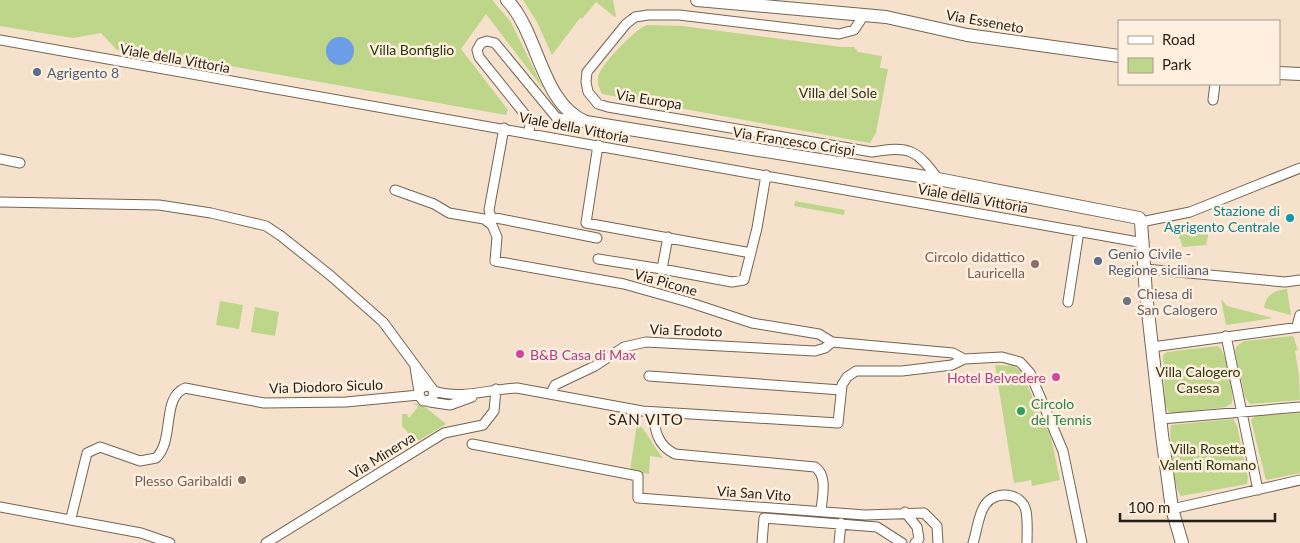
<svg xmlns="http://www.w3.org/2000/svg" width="1300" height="543" viewBox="0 0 1300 543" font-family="Lato,sans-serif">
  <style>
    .green { fill: #bdd68a }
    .water { fill: #6b9de8 }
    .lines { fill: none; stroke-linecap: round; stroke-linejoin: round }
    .street-casing { stroke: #756451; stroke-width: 11 }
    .secondary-casing { stroke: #756451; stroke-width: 14 }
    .street { stroke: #fff; stroke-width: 9 }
    .secondary { stroke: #fff; stroke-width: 12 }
    .service-dot { fill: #5c6f8a; stroke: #ffefde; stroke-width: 2 }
    .culture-dot { fill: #0f9aa8; stroke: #ffefde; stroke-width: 2 }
    .education-dot { fill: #8d6e63; stroke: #ffefde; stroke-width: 2 }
    .worship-dot { fill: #6b7280; stroke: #ffefde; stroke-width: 2 }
    .hotel-dot { fill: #d1479c; stroke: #ffefde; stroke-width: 2 }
    .leisure-dot { fill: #2e9e5b; stroke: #ffefde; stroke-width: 2 }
    .labels { text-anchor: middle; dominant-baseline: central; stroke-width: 5; stroke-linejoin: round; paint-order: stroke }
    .street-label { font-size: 14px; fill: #261f17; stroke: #ffefde }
    .park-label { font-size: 14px; fill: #2b360f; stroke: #ffefde }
    .service-label { font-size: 14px; fill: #4e5e75; stroke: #ffefde; text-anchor: start }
    .culture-label { font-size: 14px; fill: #0d838f; stroke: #ffefde; text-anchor: end }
    .education-label { font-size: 14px; fill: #785e54; stroke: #ffefde; text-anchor: end }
    .worship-label { font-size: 14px; fill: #5b616d; stroke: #ffefde; text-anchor: start }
    .hotel-label { font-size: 14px; fill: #b23c85; stroke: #ffefde; text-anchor: start }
    .leisure-label { font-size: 14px; fill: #27864d; stroke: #ffefde; text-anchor: start }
    .neighbourhood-label { font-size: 15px; letter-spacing: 1px; fill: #261f17; stroke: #ffefde }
  </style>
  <rect width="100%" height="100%" fill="#f5e1cc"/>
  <path class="green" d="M0 0H492L511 22 544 90 486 14 461 49 508 110 506 115 163 54 117 50 101 33 73 38 0 26Z
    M523 0H613L616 16 615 17 596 2 582 19 580 18 552 55 537 22Z
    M647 25 682 26 841 47H854L858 52 882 56 880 68 888 69 876 133 870 143 602 94C599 87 596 81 599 74 604 62 634 30 647 25Z
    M795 201 845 210 844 215 794 206Z
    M1185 231 1209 232 1206 245 1183 247 1178 234Z
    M1287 289 1291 315 1264 308C1266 295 1274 290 1287 289Z
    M1221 299 1227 306 1273 318 1226 325Z
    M220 301 243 305 239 329 216 325Z
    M255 307 279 312 275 336 251 332Z
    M1293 336 1298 350 1295 351 1299 376 1300 400 1250 404 1245 397 1235 352 1236 347 1244 341Z
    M1218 346C1226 349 1234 394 1232 403L1226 407 1172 413 1168 411 1165 405 1163 355 1167 352Z
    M995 365 1013 366 1021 371 1051 438 1060 480 1032 486 1031 480 1014 483Z
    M413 403 425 407 446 424 416 442 402 426V414H407L409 418 418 407Z
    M1300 413V473L1266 480 1251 420 1255 416Z
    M1233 419 1237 426 1248 478 1247 484 1181 496C1173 488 1169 437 1171 425Z
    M637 423C646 429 654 448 663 458L650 456 649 474 630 471Z"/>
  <path class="water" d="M326 51a14 14 0 1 1 28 0a14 14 0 1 1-28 0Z"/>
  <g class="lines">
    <g class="street-casing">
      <path id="street" d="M864 15 854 30 839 34 679 15H648L635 17 626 24 587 72 586 82 588 92 598 104 608 107 872 152C909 145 917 150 938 179
        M0 40 1144 243
        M1213 100 1215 84
        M504 128 489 210 491 217 597 238
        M529 133 530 123 527 117 479 57 477 50 481 43 487 41 495 43 556 117 562 119 576 117
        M598 145 586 223 751 253
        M0 159 20 163
        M395 190 434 204 449 213 484 219 492 225 497 237 495 261 624 284 688 302 752 323 819 334 832 342 953 353 964 359
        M0 202 159 205 211 213 266 226 281 236 331 276 383 322 434 391 432 400 423 401 419 395C419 388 424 385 430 387
        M1141 222 1190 212 1300 168
        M668 237 662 269 732 282 744 280 757 228 766 175
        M598 259 662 269
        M1145 269 1285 282 1300 280
        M1068 302 1079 231
        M1297 326 1300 315
        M1226 336 1258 490
        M1152 347 1300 327
        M415 367 419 392
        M649 376 841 390
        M434 391C463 400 488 389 517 388L642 411 838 423 842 385 847 377 856 371H902L952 365 964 359 1002 357 1020 362 1030 373 1063 451 1082 543
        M551 393 555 385 595 366 624 347 646 342 815 351 825 348 832 342
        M430 402 450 405 472 397
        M653 412C655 431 657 445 675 454L815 467C828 476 822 497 821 511
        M1161 419 1300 407
        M472 444 638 476V498L865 515 924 513 937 526 938 543
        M0 507 141 533 170 543
        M1172 509 1300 480
        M905 512 917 527 919 539 915 543
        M71 518 87 453 100 447 140 461 156 458C175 440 161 398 185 388L264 403 346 402 419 395
        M266 543 444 433 483 425 494 411 496 389
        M762 543 764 518 877 527 902 543
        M839 543 841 523
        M973 543C977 531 978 515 985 505 995 490 1022 492 1026 511 1028 521 1027 533 1027 543"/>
    </g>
    <g class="secondary-casing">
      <path id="secondary" d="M507 0C539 33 541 104 586 122L938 179 1139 218 1141 222 1146 294 1162 435 1172 509 1182 543
        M697 0 886 17 967 35 1119 56
        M1279 73 1300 74"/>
    </g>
    <use href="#street" class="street"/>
    <use href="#secondary" class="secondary"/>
  </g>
  <g class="service-dot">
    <circle cx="37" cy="72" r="5"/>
    <circle cx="1098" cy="261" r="5"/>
  </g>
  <circle class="culture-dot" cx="1290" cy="218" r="5"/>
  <g class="education-dot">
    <circle cx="1035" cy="264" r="5"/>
    <circle cx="242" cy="480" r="5"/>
  </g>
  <circle class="worship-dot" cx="1127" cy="301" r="5"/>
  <g class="hotel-dot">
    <circle cx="520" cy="354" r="5"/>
    <circle cx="1056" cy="377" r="5"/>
  </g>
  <circle class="leisure-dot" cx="1021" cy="411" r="5"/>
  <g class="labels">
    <g class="street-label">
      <text transform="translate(985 21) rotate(10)">Via Esseneto</text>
      <text transform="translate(175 58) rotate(10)">Viale della Vittoria</text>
      <text transform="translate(649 99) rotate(9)">Via Europa</text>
      <text transform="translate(574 127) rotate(11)">Viale della Vittoria</text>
      <text transform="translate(794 141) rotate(9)">Via Francesco Crispi</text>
      <text transform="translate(973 198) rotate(10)">Viale della Vittoria</text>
      <text transform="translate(666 282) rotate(16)">Via Picone</text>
      <text transform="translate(686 330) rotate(2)">Via Erodoto</text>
      <text transform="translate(326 386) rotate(-2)">Via Diodoro Siculo</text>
      <text transform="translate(382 455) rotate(-32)">Via Minerva</text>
      <text transform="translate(754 493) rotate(4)">Via San Vito</text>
    </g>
    <g class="park-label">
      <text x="412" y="49">Villa Bonfiglio</text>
      <text x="838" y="92">Villa del Sole</text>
      <text x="1198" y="371">Villa Calogero<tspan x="1198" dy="16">Casesa</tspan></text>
      <text x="1208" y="448">Villa Rosetta<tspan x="1208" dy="16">Valenti Romano</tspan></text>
    </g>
    <g class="service-label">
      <text x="47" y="72">Agrigento 8</text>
      <text x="1108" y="253">Genio Civile -<tspan x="1108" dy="16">Regione siciliana</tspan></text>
    </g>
    <g class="culture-label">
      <text x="1280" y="210">Stazione di<tspan x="1280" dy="16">Agrigento Centrale</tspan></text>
    </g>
    <g class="education-label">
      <text x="1025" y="256">Circolo didattico<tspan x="1025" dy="16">Lauricella</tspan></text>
      <text x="232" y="480">Plesso Garibaldi</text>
    </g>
    <g class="worship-label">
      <text x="1137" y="293">Chiesa di<tspan x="1137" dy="16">San Calogero</tspan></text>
    </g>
    <g class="hotel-label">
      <text x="530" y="354">B&amp;B Casa di Max</text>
      <text x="1046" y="377" text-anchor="end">Hotel Belvedere</text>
    </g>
    <g class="leisure-label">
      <text x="1031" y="403">Circolo<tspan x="1031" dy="16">del Tennis</tspan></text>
    </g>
    <g class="neighbourhood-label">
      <text x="646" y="419">SAN VITO</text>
    </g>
  </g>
  <rect x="1118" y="20" width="162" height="65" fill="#ffefde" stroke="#a89c8e"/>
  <rect x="1128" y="36" width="25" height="8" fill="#ffffff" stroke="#a89c8e"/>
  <text x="1162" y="45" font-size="15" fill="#261f17">Road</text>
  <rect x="1128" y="58" width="25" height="15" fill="#bdd68a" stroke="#a89c8e"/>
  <text x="1162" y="70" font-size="15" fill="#261f17">Park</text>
  <path d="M1120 513v8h155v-8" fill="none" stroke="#261f17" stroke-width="2.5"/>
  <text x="1128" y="513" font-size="15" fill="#261f17" stroke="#ffefde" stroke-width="4" paint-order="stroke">100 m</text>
</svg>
